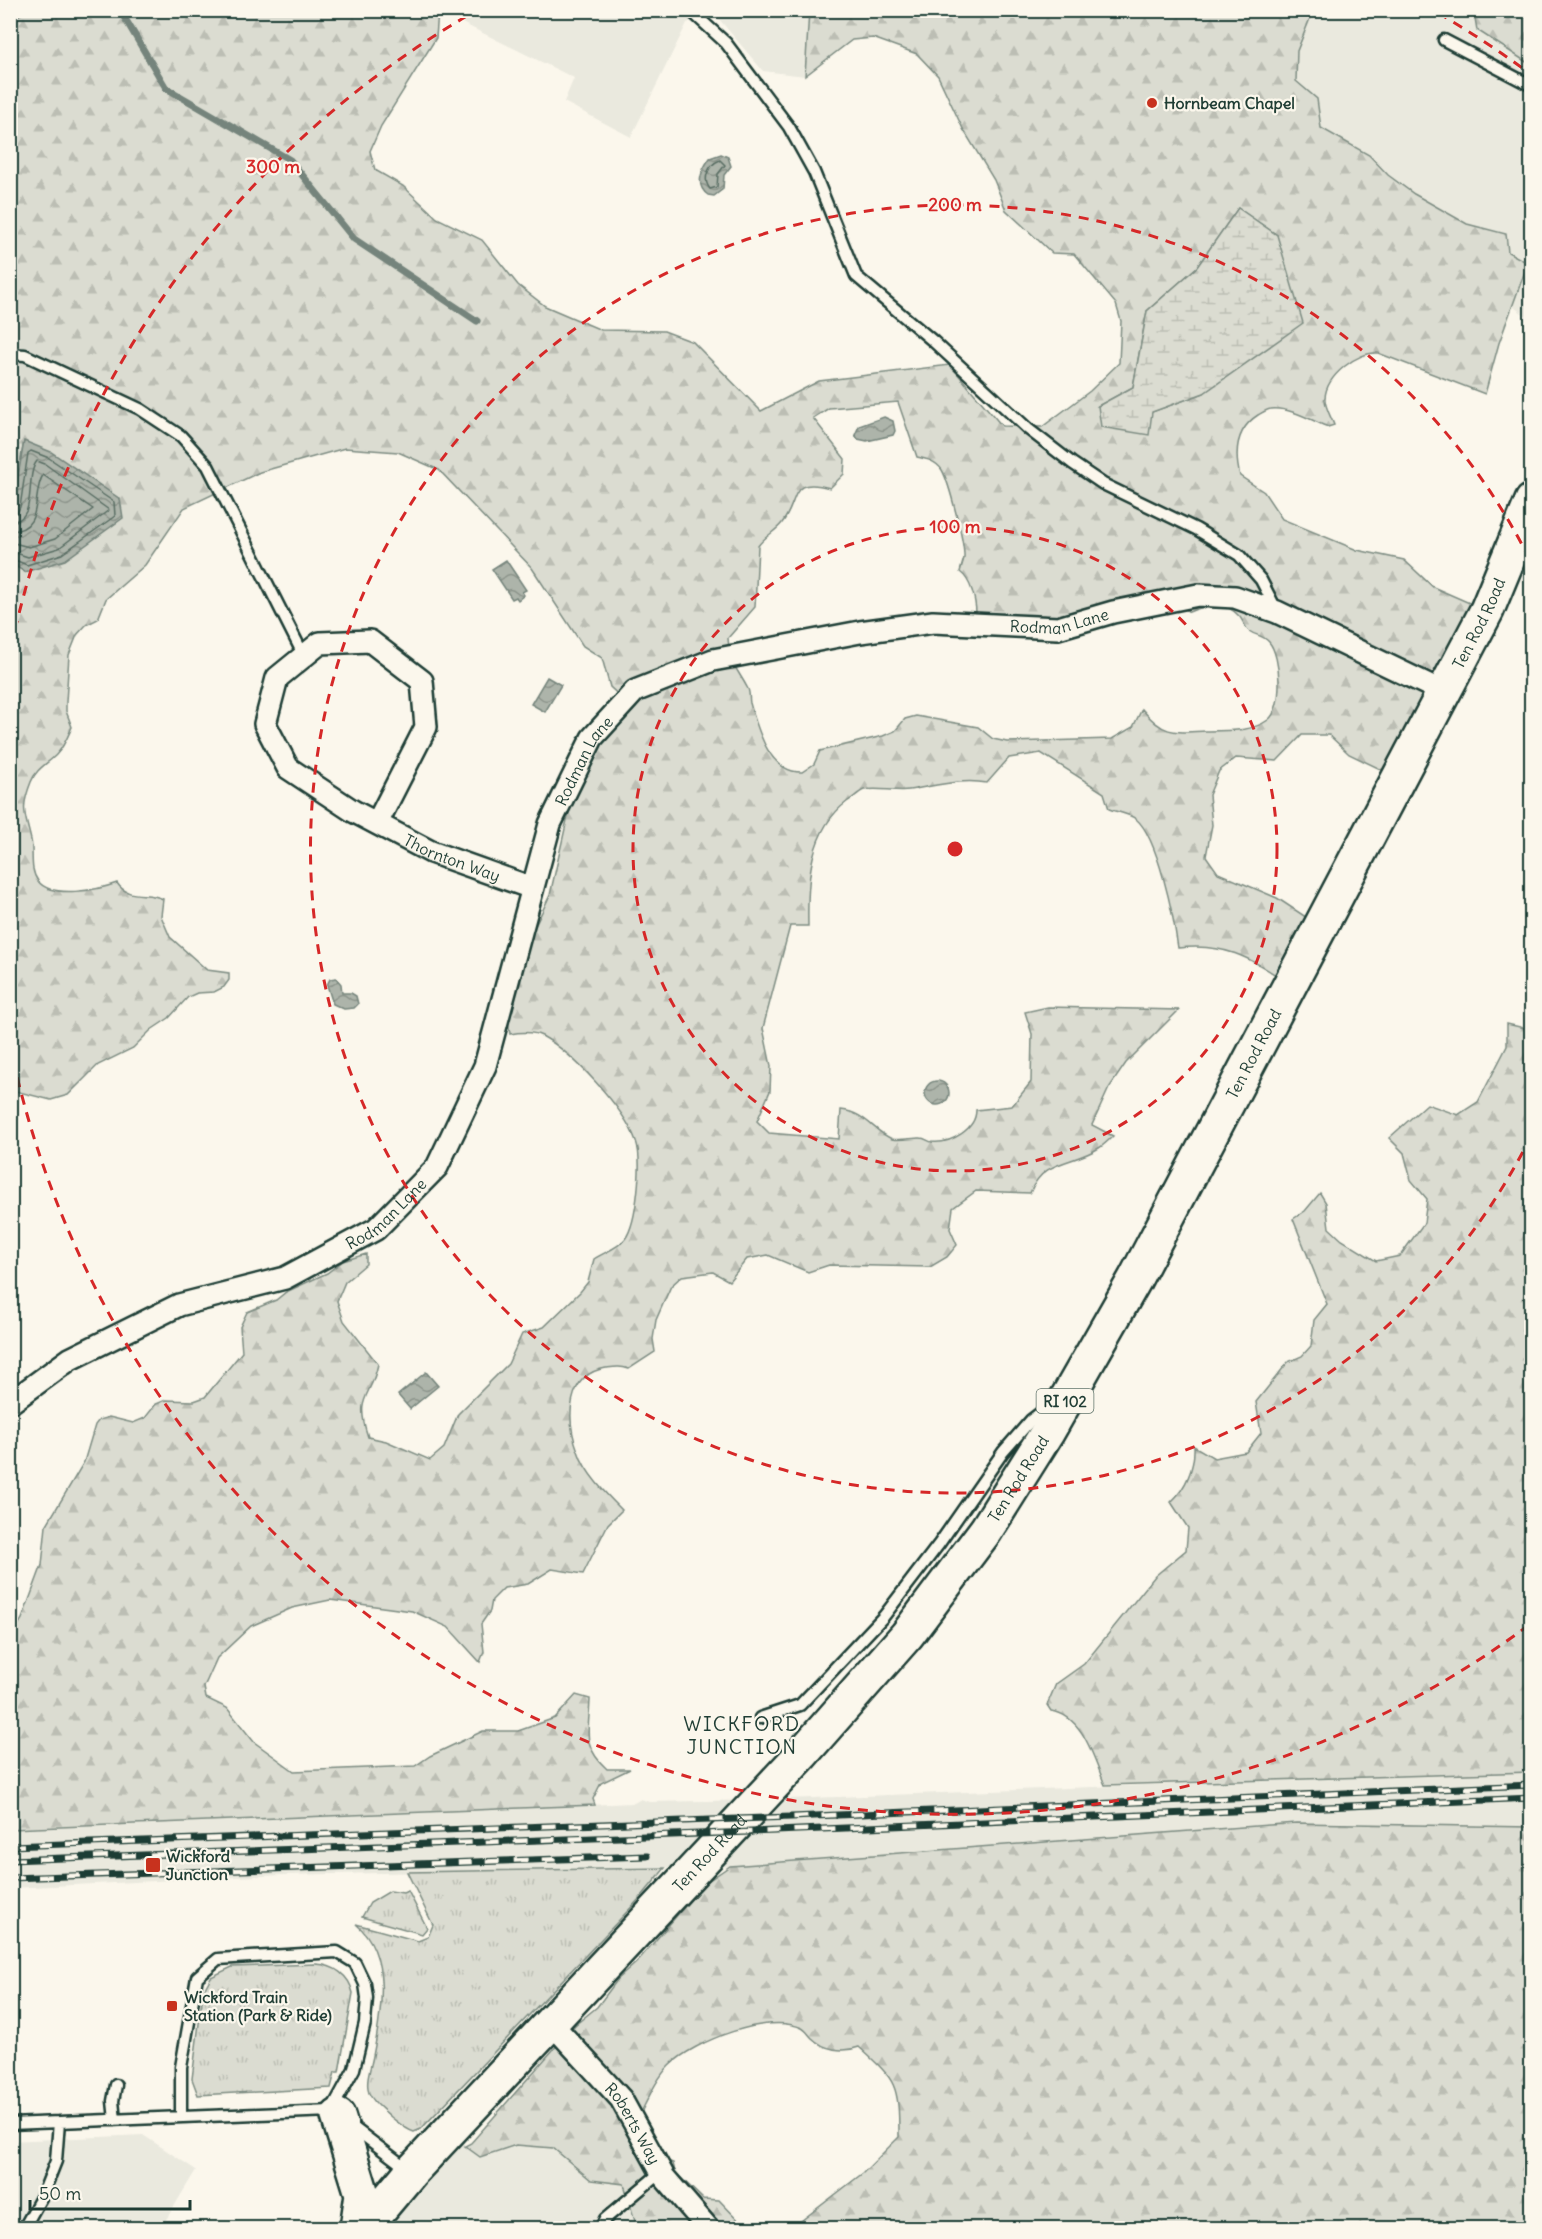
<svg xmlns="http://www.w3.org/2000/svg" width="1542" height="2239" viewBox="0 0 1542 2239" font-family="Delius,sans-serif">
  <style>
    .built { fill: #eae9de }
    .grass { fill: url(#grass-tufts); stroke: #7d8c82; stroke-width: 1.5 }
    .forest { fill: url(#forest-firs); stroke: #7d8c82; stroke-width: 1.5; fill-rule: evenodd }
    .wetland { fill: url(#wetland-marsh); stroke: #7d8c82; stroke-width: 1.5 }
    .water { fill: url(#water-waves); stroke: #74847b; stroke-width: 1.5 }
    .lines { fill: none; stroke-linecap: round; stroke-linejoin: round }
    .shore { stroke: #586d63; stroke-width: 1.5 }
    .stream { stroke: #74847b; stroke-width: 7 }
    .lane-casing { stroke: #1f3d34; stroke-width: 15 }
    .street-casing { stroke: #1f3d34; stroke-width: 26 }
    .primary-casing { stroke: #1f3d34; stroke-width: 38 }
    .lane { stroke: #fbf7ec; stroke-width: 10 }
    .street { stroke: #fbf7ec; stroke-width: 21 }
    .primary { stroke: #fbf7ec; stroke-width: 33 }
    .rail-casing { stroke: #1f3d34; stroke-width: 7 }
    .rail { stroke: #fbf7ec; stroke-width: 4.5; stroke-dasharray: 14; stroke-linecap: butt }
    .ring { fill: none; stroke: #d62828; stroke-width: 3; stroke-dasharray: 10 8 }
    .poi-dot { fill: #c8321e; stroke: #fbf7ec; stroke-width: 2 }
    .labels { text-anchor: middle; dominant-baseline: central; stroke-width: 4.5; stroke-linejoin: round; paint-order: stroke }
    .shield { fill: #fbf7ec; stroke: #61756b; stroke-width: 1.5 }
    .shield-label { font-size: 15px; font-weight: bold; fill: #1f3d34 }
    .poi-label { font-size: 16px; font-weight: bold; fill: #1f3d34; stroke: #fbf7ec; text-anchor: start }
    .street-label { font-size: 16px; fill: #1f3d34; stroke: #fbf7ec }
    .quarter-label { font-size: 20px; letter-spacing: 1.5px; fill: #1f3d34; stroke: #fbf7ec }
    .centre { fill: #d62828; stroke: #fbf7ec; stroke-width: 3 }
    .ring-label { font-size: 18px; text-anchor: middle; font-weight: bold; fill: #d62828; stroke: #fbf7ec; stroke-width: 4.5; stroke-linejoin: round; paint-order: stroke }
  </style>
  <defs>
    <pattern id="grass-tufts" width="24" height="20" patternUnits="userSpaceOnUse" patternTransform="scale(1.5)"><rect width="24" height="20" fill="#dbdcd1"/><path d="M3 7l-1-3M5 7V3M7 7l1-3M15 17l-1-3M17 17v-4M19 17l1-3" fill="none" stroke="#bcbeb4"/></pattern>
    <pattern id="forest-firs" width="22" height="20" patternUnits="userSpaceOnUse" patternTransform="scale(1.5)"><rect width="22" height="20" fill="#dbdcd1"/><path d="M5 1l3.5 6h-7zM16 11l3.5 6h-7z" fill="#bcbeb4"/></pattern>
    <pattern id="wetland-marsh" width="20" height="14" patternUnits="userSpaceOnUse" patternTransform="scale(1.5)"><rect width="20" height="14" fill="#dbdcd1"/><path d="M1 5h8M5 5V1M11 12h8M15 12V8" fill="none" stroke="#bcbeb4"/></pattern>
    <pattern id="water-waves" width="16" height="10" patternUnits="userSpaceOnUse" patternTransform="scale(1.5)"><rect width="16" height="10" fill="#adb4aa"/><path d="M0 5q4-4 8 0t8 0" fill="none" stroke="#8c948b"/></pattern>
  </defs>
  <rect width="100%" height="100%" fill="#fbf7ec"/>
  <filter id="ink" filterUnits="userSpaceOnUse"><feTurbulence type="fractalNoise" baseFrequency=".0167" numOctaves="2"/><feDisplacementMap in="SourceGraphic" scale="12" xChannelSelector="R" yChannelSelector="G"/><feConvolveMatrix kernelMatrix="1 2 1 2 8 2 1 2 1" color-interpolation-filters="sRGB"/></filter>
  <g filter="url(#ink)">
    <path class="built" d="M438 11H809L805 76 763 71 713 12 687 23 631 137 564 102 574 78Z
      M1313 11H1478L1475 18 1477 30 1531 65V319L1512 306 1506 234 1467 224 1414 194 1388 175 1369 155 1321 128 1317 99 1296 82 1297 51Z
      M1507 1771 1531 1772V1827L1295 1823 730 1866 281 1875 11 1888V1829L634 1803 641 1799 649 1802 760 1800Z
      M143 2135 196 2170 161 2228H11L10 2141Z
      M460 2141 480 2157 516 2145 553 2148 591 2180 624 2184 637 2228H383Z"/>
    <path class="grass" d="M665 1868 642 1896 421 2129 414 2132C405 2129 399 2123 391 2117 384 2110 373 2103 369 2093 365 2082 371 2067 373 2056 381 2016 393 1955 356 1924L418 1941 428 1937 433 1925 407 1872Z
      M390 1891 403 1893 408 1891 427 1928 422 1934 362 1917 370 1903Z
      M316 1964C334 1965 349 1975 353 1993L339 2072H335L331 2088 198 2095 192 2079 203 1992 211 1977 232 1967Z"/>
    <path class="forest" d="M11 11H438L436 38 381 126 370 151 375 170 403 186 437 218 482 240 518 285 545 306 601 330 664 331 693 342 761 411 819 381 950 365 1002 426 1042 427 1090 391 1119 363 1121 321 1116 304 1074 254 1052 253 1006 210 994 180 963 129 938 76 917 54 873 38 852 40 805 76 809 11H1313L1297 51 1296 81 1317 99 1321 128 1369 155 1388 175 1414 194 1467 224 1506 234 1508 252 1528 263 1499 343 1485 394 1378 353C1358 351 1326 376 1325 398 1324 405 1331 417 1334 425L1328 427C1311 420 1289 407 1271 409 1267 409 1262 413 1258 415 1236 429 1234 452 1240 476L1264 492 1282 519 1357 550 1404 560 1433 587 1488 611 1401 779 1349 754 1329 735H1302L1277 761 1236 758 1219 771 1209 795 1212 825 1206 856 1218 873 1277 898 1324 929 1292 985C1252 960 1228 942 1178 948 1174 919 1158 837 1136 819 1130 814 1117 812 1109 809L1104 793 1041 753 1009 758 987 783C962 778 935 786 909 790 895 792 878 787 864 790 859 792 853 798 848 801 809 830 807 881 808 926H790L763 1028 771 1066 770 1091 757 1121 769 1133 839 1139 841 1110C866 1113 872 1130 892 1139 899 1141 912 1138 920 1138 926 1138 927 1141 932 1142 951 1144 976 1129 976 1110L1012 1106 1031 1082 1032 1034 1025 1012 1048 1007 1179 1010 1126 1063 1109 1088 1092 1125 1113 1136C1109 1140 1104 1145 1099 1148 1072 1165 1043 1159 1030 1193L976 1191 953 1208 950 1229 957 1245 947 1257 930 1267 829 1265 808 1272 768 1255 747 1259 729 1281 713 1272 682 1276 671 1286 656 1320 653 1339 655 1352 629 1369C620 1366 615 1367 606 1368 566 1374 566 1420 578 1451 585 1473 606 1494 622 1510L608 1524 583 1574 552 1569 528 1584 504 1588 492 1600 490 1611 481 1624 484 1652 480 1662 448 1627 412 1611 330 1600 292 1608 251 1626 217 1658 204 1687 206 1698 227 1708 254 1742 294 1771 415 1766 430 1756 483 1731H518L555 1718 576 1695 590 1699C589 1732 581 1745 607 1769H630L601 1783 593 1799 595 1805 11 1829V1637L22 1619 42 1565 46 1526 84 1462 95 1425 99 1420 109 1417 133 1423 145 1418 156 1404 166 1400 194 1401 205 1397 242 1352 240 1327 247 1312 276 1300 286 1292 327 1273 343 1261 366 1254V1264L345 1282 337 1301 344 1321 378 1364C371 1399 354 1395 368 1437L386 1441 430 1460 444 1448 458 1414 508 1364 522 1334 544 1327 580 1292 588 1282 594 1259C604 1252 617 1249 625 1239 637 1223 643 1160 636 1141 624 1108 573 1053 542 1036 532 1031 521 1032 510 1034L508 1020 528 941 550 895 574 789 610 729 629 714 625 701 610 687 602 658 583 646 532 568 439 470 398 452 345 448 260 472 184 508 145 565 106 599 98 619 86 625 77 635 69 655 66 702V711L72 727C68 736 64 747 56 755 47 764 36 769 31 782 20 810 25 813 31 840 34 853 29 869 38 881 51 899 98 890 117 883 129 901 147 890 163 899L161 916 170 937 207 970 229 973V980L224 987 214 992 197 993 188 997 169 1018 151 1030 133 1048 98 1065 68 1095 51 1100 11 1090V563L25 572 24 441 11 517ZM1238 208 1277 235 1204 393 1152 412 1098 406 1133 387 1147 311 1197 267ZM898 402 917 457C927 459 936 461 942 470 949 482 965 544 964 558 963 562 961 568 960 572 971 580 976 600 976 614 1046 622 1113 613 1182 607L1189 612C1207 605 1224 600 1239 616 1243 620 1245 628 1249 631 1256 636 1263 635 1269 642 1281 656 1284 708 1268 720 1250 733 1227 730 1206 731 1174 733 1163 735 1142 709L1133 727 1112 739 1007 742 993 739 978 727 916 716 905 719 895 731 883 736 820 751 814 764 802 772C769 773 758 730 750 703 749 699 750 693 748 689 736 666 730 666 728 638L755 607 758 546C765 536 775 532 782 523 800 500 788 476 830 488L844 474 845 459 813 418 829 408Z
      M1478 11H1531V65L1477 30 1475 18Z
      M1507 1024 1524 1028 1532 1025 1531 1772 1105 1785C1094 1759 1083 1715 1051 1711L1047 1705 1056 1684 1084 1664 1155 1576 1186 1550 1188 1528 1171 1502C1186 1488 1195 1467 1194 1446L1214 1458 1246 1452 1261 1433 1256 1402 1288 1362 1302 1356 1311 1346 1314 1320 1327 1304 1293 1219 1305 1211 1320 1193 1326 1203 1329 1228 1342 1240 1376 1261 1400 1256 1424 1223 1427 1199 1411 1180 1404 1153 1389 1138 1427 1104 1458 1115 1478 1102 1507 1046Z
      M1296 1823 1531 1827V2228H753L797 2224 863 2173 899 2137C899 2082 896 2081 859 2047 843 2053 824 2050 812 2038 809 2035 806 2030 802 2028 769 2012 694 2041 669 2066 655 2080 646 2104 636 2122L652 2155 673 2163 675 2172 703 2199 719 2200 746 2228H637L624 2184 591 2180 553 2148 516 2145 480 2157 465 2146 471 2143 575 2025 597 2007 618 1979 636 1963 705 1883 730 1866Z"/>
    <path class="wetland" d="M1238 208 1277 235 1303 323 1204 393 1152 412 1149 435 1101 427 1098 406 1133 387 1147 311 1197 267Z"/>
    <path class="water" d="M721 154 728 157 731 166 724 175 723 189 714 196 708 195C694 185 702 169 710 158Z
      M884 417 893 421 895 431 893 435 867 441 858 439 855 435 859 426Z
      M24 441 51 452 120 499 123 518 65 560 25 572 10 563 11 517Z
      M506 560 526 590 522 592 524 595 518 600 516 597 512 599 492 569Z
      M547 677 561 685 545 712 531 704Z
      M336 978 341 984 342 993H351L356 996 358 1004 354 1008 344 1009 333 1004 327 985 330 979Z
      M925 1093a12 12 0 1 1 24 0a12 12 0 1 1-24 0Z
      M426 1372 438 1386 410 1409 398 1395Z"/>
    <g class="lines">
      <path class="shore" d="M720 160 725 165 718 174 717 187 710 189C702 179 708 165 720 160Z
        M10 515 17 513 20 507 28 453 31 451 49 458 114 502 115 516 62 554 27 565 10 558
        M10 522C39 521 24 477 37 461L45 464 109 510 59 548 28 557 10 551
        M10 531C45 530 31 494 43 475L93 509 55 539 29 547 10 542"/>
      <path class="stream" d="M120 10 166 88 290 160 354 239 477 321
        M10 16 23 10"/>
      <g class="lane-casing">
        <path id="lane" d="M690 10 726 43 789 127 814 172 856 276 933 341 1028 429 1072 463 1103 484 1196 529 1239 555 1261 580 1277 611
          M1444 40 1532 86
          M10 354 25 355 140 409 181 436 208 466 304 656
          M760 1718 800 1705 884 1616 939 1544 1003 1452 1031 1420 1048 1407
          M181 2116V2067L197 1977 218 1959 337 1952 355 1963 365 1984 367 1998 365 2023 354 2069 331 2111
          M115 2120 113 2101 116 2085
          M10 2124 331 2111 335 2114
          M350 2125 409 2170
          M24 2228 43 2194 56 2161 59 2122
          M601 2228 605 2219 661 2172"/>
      </g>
      <g class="street-casing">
        <g id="street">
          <path id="s1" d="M377 823 426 727 422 681 370 641 320 643 277 678 265 724 288 768 353 811 431 852 532 888"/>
          <path id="s2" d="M10 1403 70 1359 179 1305 285 1278 376 1229 437 1167 485 1066 550 824 592 738 635 691 713 660 860 632 933 622 1058 628 1113 612 1198 595 1235 597 1277 612 1443 692"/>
          <path id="s3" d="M552 2024 621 2099 664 2177 708 2228"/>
        </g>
      </g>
      <g class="primary-casing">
        <g id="primary">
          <path d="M338 2116 362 2194 357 2228"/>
          <path id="s4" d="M364 2228 411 2172 802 1754 907 1635 986 1530 1047 1433 1135 1279 1487 610 1532 501"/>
        </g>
      </g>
      <use href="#lane" class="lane"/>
      <use href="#street" class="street"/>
      <use href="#primary" class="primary"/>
      <g class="rail-casing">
        <path id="rail" d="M10 1846 791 1817 1532 1785
          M10 1860 776 1831 1532 1798
          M10 1878 647 1856"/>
      </g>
      <use href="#rail" class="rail"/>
    </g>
  </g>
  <g class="ring">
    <circle cx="955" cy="849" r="322"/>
    <path d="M1531 1136A644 644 0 1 1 1531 562"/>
    <path d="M1529 1625A965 965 0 0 1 11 1050M11 648A965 965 0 0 1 472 13M1438 13A965 965 0 0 1 1529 73"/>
  </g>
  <g class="poi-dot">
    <circle cx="1152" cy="103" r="6"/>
    <rect x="145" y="1857" width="16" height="16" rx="3"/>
    <rect x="166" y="2000" width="12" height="12" rx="3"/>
  </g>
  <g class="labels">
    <rect class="shield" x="1036.5" y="1389" width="57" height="24" rx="4.5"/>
    <g class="shield-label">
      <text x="1065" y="1401">RI 102</text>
    </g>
    <g class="poi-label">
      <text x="1164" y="103">Hornbeam Chapel</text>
      <text x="166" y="1856">Wickford<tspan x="166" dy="18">Junction</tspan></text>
      <text x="184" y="1997">Wickford Train<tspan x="184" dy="18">Station (Park &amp; Ride)</tspan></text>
    </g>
    <g class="street-label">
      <text stroke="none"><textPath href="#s2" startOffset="1452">Rodman Lane</textPath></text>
      <text stroke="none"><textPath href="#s4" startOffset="1968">Ten Rod Road</textPath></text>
      <text stroke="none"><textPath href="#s2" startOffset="930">Rodman Lane</textPath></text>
      <text stroke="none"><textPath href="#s1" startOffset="610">Thornton Way</textPath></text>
      <text stroke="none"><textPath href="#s4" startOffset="1482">Ten Rod Road</textPath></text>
      <text stroke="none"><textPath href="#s2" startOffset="426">Rodman Lane</textPath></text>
      <text stroke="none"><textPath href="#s4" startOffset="996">Ten Rod Road</textPath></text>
      <text stroke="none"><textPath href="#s4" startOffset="510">Ten Rod Road</textPath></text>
      <text stroke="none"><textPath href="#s3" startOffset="129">Roberts Way</textPath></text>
    </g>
    <g class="quarter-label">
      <text x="742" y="1723">WICKFORD<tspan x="742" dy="23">JUNCTION</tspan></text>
    </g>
  </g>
  <circle cx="955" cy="849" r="9" class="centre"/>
  <g class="ring-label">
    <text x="273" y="173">300 m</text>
    <text x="955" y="211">200 m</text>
    <text x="955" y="533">100 m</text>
  </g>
  <rect width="1542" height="2239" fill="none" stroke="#fbf7ec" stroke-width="36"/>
  <rect x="18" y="18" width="1506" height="2203" fill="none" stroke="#1f3d34" stroke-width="2" filter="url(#ink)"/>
  <path d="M30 2200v9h160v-9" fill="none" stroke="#1f3d34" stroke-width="3"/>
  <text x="39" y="2200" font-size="18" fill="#1f3d34" stroke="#fbf7ec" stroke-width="4.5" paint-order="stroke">50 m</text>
</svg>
